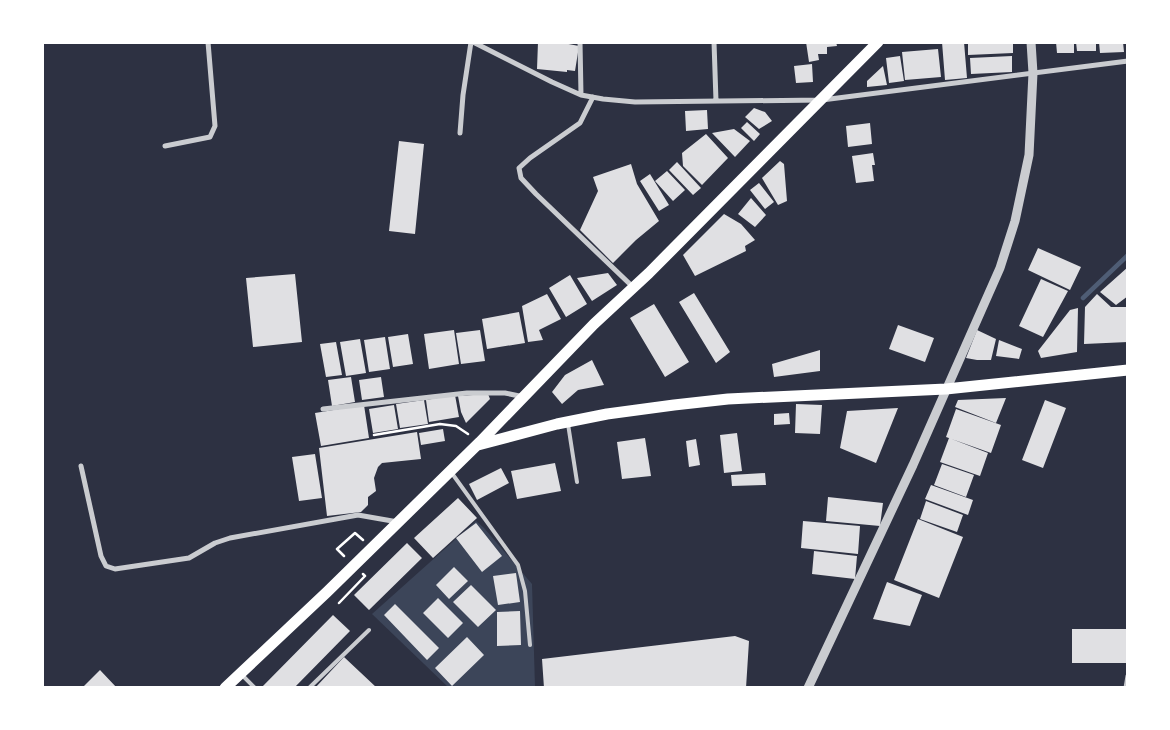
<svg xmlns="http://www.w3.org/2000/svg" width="1170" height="730" viewBox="0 0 1170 730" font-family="'Asap Condensed',sans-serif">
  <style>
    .green { fill: #3c4559 }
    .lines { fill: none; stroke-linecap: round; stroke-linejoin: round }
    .stream { stroke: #4f5d75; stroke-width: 4.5 }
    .building { fill: #e0e0e3 }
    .path { stroke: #fff; stroke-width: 2.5 }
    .service { stroke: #caccd0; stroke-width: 4 }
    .minor { stroke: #caccd0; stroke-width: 5 }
    .tertiary { stroke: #caccd0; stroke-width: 9 }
    .primary { stroke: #fff; stroke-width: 11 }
  </style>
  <rect width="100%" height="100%" fill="#2d3142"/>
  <path class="green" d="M476 521 484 528 532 584 535 687H448L372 614Z"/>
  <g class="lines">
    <path class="stream" d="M1083 298 1128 255"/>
  </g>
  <path class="building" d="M538 42H558L579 46 575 71 567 70V72L537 69Z
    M806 42H836L837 46 827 47V54H818L819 60 809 62Z
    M942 42H964L967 78 945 80Z
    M968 42H1013V53L968 55Z
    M1056 42H1074V53H1057Z
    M1076 42H1096V51H1077Z
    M1099 42H1123L1124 52 1100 53Z
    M938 49 941 77 905 80 902 52Z
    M900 56 904 81 889 83 886 58Z
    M1012 56V72L971 74 970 58Z
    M812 64 813 82 796 83 794 66Z
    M883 66 887 85 867 87V81Z
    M754 108 765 112 772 121 759 129 745 117Z
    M707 110 708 129 686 131 685 111Z
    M747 122 760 134 754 141 741 128Z
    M870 123 872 144 848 147 846 126Z
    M734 129 750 141 735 157 712 133Z
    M706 134 728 158 702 185 683 166 682 153Z
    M399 141 424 144 415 234 389 231Z
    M873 153 875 165H872L874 181 856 183 852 156Z
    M780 161 784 164 787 201 778 205 762 178Z
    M677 162 701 188 693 195 669 170Z
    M631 164 637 184 659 221 636 240 613 263 580 230 598 191 593 177Z
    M667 171 685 190 673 201 655 181Z
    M650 174 669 205 659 211 640 181Z
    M759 183 774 202 765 209 750 190Z
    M751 198 766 215 755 227 738 214Z
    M724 214 741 224 755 240 745 246 746 251 695 276 683 255Z
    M1038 248 1081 267 1070 290 1028 270Z
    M1128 267V296L1116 305 1100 292Z
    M608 273 617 285 592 301 577 278Z
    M295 274 302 342 253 347 246 278Z
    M570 275 587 304 566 317 549 288Z
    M1041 279 1068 291 1043 337 1019 326Z
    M694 293 730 352 716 363 679 302Z
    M547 294 561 319 539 330 543 340 528 342 522 306Z
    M1097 294 1111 307H1126L1128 342 1084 344 1085 307Z
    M654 304 689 362 665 377 630 318Z
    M1078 308 1077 352 1041 358 1038 351 1070 310Z
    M519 312 525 343 487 349 482 319Z
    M898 325 934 338 925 362 889 349Z
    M454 330 459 364 429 369 424 334Z
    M480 330 485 361 461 364 456 333Z
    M977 330 996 339 991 360H977L966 358Z
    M408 334 413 364 393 367 388 337Z
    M385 337 390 369 369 372 364 340Z
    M360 339 366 373 346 376 340 342Z
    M999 340 1022 349 1019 359 996 356Z
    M336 342 342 375 326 377 320 344Z
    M820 350V371L774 377 772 364Z
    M592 360 604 385 578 390 562 404 552 392 565 375Z
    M351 377 355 402 332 406 328 380Z
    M381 377 384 397 362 400 359 380Z
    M488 394 490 399 466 423 461 412 458 396Z
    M455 395 459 417 429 422 426 400Z
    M1006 398 996 423 955 407 958 400Z
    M424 400 428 424 400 428 396 404Z
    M1045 400 1066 408 1043 468 1022 460Z
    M796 404 822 405 820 434 795 433Z
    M364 405 369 438 321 446 315 413Z
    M394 405 398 429 373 433 369 409Z
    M898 408 876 463 840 448 847 411Z
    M956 409 1001 425 991 453 946 437Z
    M789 413 790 424 774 425V414Z
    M443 429 445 441 421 445 419 433Z
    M417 432 421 459 382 463 378 467 374 478 376 491 368 497V505L361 512 327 516 319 448Z
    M737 433 742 471 724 473 720 435Z
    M645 438 651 476 622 479 617 442Z
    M949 438 988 453 980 476 940 462Z
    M696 439 700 465 689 467 686 441Z
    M315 454 322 498 299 501 292 457Z
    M555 463 561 491 517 499 511 471Z
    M942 464 974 475 966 497 934 485Z
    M501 468 509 483 477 500 469 484Z
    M765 473 766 485 732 486 731 475Z
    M931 485 973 500 968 515 925 499Z
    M828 497 883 503 880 526 826 521Z
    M458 498 477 518 433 558 414 538Z
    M926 501 963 515 957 532 920 519Z
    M918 519 963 537 939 598 894 580Z
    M803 521 860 526 858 554 801 548Z
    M476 523 502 556 482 572 456 538Z
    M407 543 422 558 369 610 354 595Z
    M814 551 857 556 855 579 812 574Z
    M454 567 468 581 449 599 436 585Z
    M516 573 520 602 498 605 493 576Z
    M887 582 922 595 910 626 873 619Z
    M471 585 496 610 478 627 453 602Z
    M438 598 463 623 448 638 423 613Z
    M395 604 439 648 427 660 384 615Z
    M520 611 521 645 497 646V612Z
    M333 615 350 631 294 688H261Z
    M1072 629H1126L1127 663H1072Z
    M735 636 749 641 746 688H544L542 659Z
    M467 637 484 655 452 686 435 668Z
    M344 657 377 688H315Z
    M100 670 117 688H86L84 686Z"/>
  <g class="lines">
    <path class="path" d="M374 435 440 424 456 426 468 434
      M344 556 337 549 355 533 363 540
      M339 603 365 576 363 574"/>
    <path class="service" d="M568 424 577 482
      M451 472 518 565 525 591 530 645
      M242 675 255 688
      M309 688 369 630"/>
    <path class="minor" d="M473 42 552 82 581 95 603 99 635 102 822 100 1128 61
      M580 42 581 95
      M714 42 716 101
      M593 97 580 123 530 158 519 168 521 178 536 194 634 288
      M460 133 463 95 471 42
      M165 146 210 137 215 126 208 42
      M323 409 467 393H505L524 397
      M81 466 101 556 106 566 115 569 189 558 215 543 230 538 358 515 398 522
      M1126 688 1128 676"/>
    <path class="tertiary" d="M808 688 913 465 1000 268 1015 221 1029 155 1033 73 1031 42"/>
    <path class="primary" d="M478 445 557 424 607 414 674 405 728 399 946 389 1128 370
      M225 688 327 592 480 442 594 324 649 273 878 42"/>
  </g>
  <rect width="1170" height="730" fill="none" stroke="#ffffff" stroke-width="88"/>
</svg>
